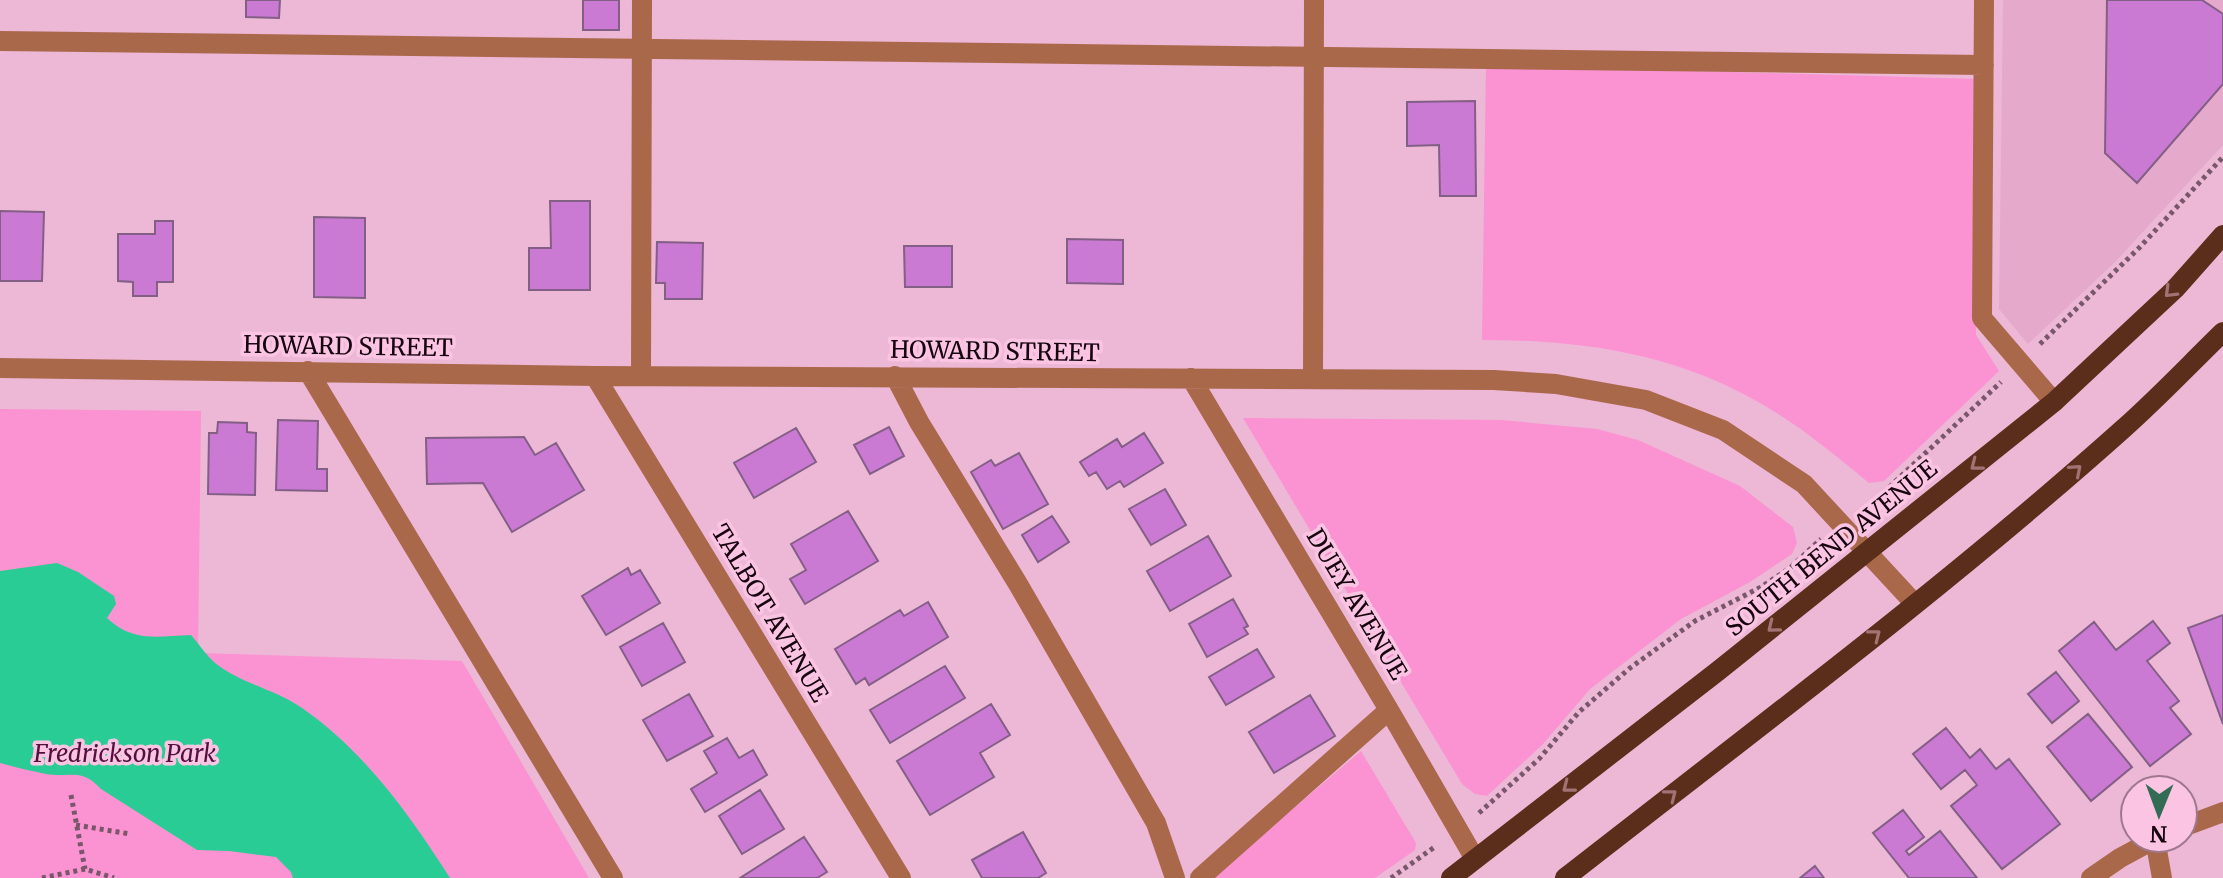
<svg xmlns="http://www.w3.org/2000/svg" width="2223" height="878" viewBox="0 0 2223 878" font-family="Merriweather,serif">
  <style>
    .built { fill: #e5a9cb }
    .green { fill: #fb92d2 }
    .water { fill: #28cc94 }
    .building { fill: #cb7ad3; stroke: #835f86; stroke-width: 2 }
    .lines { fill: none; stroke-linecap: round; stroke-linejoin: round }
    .path { stroke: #79576a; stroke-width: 5; stroke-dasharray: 4 4; stroke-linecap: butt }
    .minor { stroke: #aa684b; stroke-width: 20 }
    .major { stroke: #5b2e1b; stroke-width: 20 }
    .oneway { stroke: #a37275 }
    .labels { text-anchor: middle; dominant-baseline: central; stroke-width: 7; stroke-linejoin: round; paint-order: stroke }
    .street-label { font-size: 24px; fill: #16050f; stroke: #fbc4e3 }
    .park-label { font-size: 24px; font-style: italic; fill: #52103d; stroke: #fbc4e3 }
  </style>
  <rect width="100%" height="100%" fill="#edb7d6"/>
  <path class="built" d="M2003 0H2223V145L2116 261 2028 344 1999 309Z"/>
  <path class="green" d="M1486 65 1975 79 1976 335 1999 371 1884 481 1869 483C1835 455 1799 425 1760 403 1673 353 1581 340 1482 340Z
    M0 409 201 411 198 653 462 661 589 878H0Z
    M1243 418 1501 420 1597 429 1638 440 1740 486 1793 527 1797 543 1792 554 1750 582 1681 619 1590 689 1543 744 1487 796 1475 794 1462 784Z
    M1361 751 1416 843 1415 850 1375 878H1212Z"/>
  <path class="water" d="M57 563 78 572 114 596 116 604 107 618C134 643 157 636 191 635 199 644 206 655 215 663 241 684 276 689 302 708 364 751 410 815 450 878H293L291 872 276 857 229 851 197 850 101 789C81 767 71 778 46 774 31 771 15 767 0 763V571Z"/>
  <path class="building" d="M246 0H280L279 18 246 17Z
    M583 0H619V30H583Z
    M2107 0H2202L2223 14V84L2137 183 2105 153Z
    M1475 101 1476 196H1440L1439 145 1407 146V102Z
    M550 201H590V290H529V248H551Z
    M0 211 44 212 42 281H0Z
    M314 217 365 218V298L314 297Z
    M155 221H173V282H157V296H133V282L118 281V234H155Z
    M1067 239 1123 240V284L1067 283Z
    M657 242 703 243 702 299H665V283H656Z
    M904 246H952V287H905Z
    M278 420 318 421 317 469H327V491L276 490Z
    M218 422 247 423V432L256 433 255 495 208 494 209 433H217Z
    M889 427 904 456 870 474 854 445Z
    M796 428 816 462 754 498 734 463Z
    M1144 433 1163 463 1124 487 1120 481 1107 489 1096 472 1089 476 1080 462 1117 439 1122 447Z
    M524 437 535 455 556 443 584 490 512 532 483 483 427 484 426 438Z
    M1019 453 1048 504 1003 529 971 472 991 460 995 466Z
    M1165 489 1186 525 1151 545 1129 509Z
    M848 511 878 561 805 604 790 579 806 570 791 544Z
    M1052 516 1069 542 1038 562 1022 535Z
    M1208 536 1231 576 1170 611 1147 571Z
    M628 568 631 575 640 570 660 603 606 635 582 596Z
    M1233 599 1248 626 1244 628 1248 634 1207 657 1189 624Z
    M928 602 948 637 869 685 865 678 856 684 835 649 900 610 904 616Z
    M2223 615V724L2188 628Z
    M2153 621 2170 643 2147 661 2179 701 2170 708 2191 734 2150 766 2059 651 2094 622 2116 650Z
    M663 623 685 662 642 686 620 647Z
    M1257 649 1274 677 1226 705 1209 677Z
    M945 666 965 698 890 743 870 710Z
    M2056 672 2079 701 2052 723 2028 694Z
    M689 694 713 736 667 761 643 720Z
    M1310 695 1335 736 1274 773 1249 732Z
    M991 704 1010 735 980 753 994 777 930 815 897 761Z
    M2088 714 2132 767 2091 801 2047 747Z
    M1946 728 1970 758 1980 749 1996 769 2009 759 2060 824 2002 869 1951 806 1977 785 1965 770 1941 789 1913 754Z
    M727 738 739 758 753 750 767 775 705 812 691 789 717 773 704 751Z
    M760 790 784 829 742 854 719 816Z
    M1903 810 1924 837 1906 851 1909 855 1940 831 1977 878H1909L1873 833Z
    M1023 832 1046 873 1038 878H982L972 860Z
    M804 837 827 872 817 878H740Z
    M1815 866 1824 878H1800Z"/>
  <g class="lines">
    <path class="path" d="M2040 344 2139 248 2223 157
      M1866 509 2001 382
      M71 795 85 869
      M1479 813 1539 759 1579 712 1630 668 1695 621 1761 587 1790 568 1821 539
      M76 825 130 834
      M42 878 85 869 114 878
      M1391 878 1436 846"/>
    <path class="minor" d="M1984 0 1982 318 2054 402
      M0 41 1984 65
      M0 368 595 376 1494 380 1556 384 1646 400 1723 430 1804 484 1915 604
      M308 371 613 878
      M641 375 642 0
      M595 376 901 878
      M895 376 919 422 1018 584 1156 823 1175 878
      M1191 378 1389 710 1475 859
      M1313 379 1314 0
      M2183 827 2223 812
      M2155 839 2162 878
      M1200 878 1389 710
      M2091 878 2120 858 2157 838"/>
    <path class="major" d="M1451 878 1718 671 2054 402 2175 289 2223 235
      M1565 878C1753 731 1945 588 2123 429 2158 398 2190 364 2223 332"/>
  </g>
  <defs><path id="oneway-chevron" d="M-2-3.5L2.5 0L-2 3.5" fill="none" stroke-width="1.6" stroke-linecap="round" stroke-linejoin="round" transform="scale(2)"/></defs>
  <g class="oneway">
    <use href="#oneway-chevron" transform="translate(2170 292) rotate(135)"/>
    <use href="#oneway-chevron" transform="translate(1976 465) rotate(142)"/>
    <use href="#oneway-chevron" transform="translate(2076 470) rotate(-41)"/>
    <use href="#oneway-chevron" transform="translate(1773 627) rotate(141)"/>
    <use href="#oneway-chevron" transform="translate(1875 635) rotate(-38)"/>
    <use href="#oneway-chevron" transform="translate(1568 787) rotate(142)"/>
    <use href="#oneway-chevron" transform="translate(1671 795) rotate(-38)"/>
  </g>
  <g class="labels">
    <g class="street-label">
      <text transform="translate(348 346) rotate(1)">HOWARD STREET</text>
      <text transform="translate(995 351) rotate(1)">HOWARD STREET</text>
      <text transform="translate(1831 548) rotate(-39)">SOUTH BEND AVENUE</text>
      <text transform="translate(1357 604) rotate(59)">DUEY AVENUE</text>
      <text transform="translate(770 613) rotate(59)">TALBOT AVENUE</text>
    </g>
    <g class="park-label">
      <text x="125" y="753">Fredrickson Park</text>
    </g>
  </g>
  <g transform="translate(2159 814) rotate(181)"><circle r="38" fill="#fbc4e3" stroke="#9f788e" stroke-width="2"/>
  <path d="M0-6L14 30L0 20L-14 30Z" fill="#336c54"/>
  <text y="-12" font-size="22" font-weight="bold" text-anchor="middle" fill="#16050f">N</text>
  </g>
</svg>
